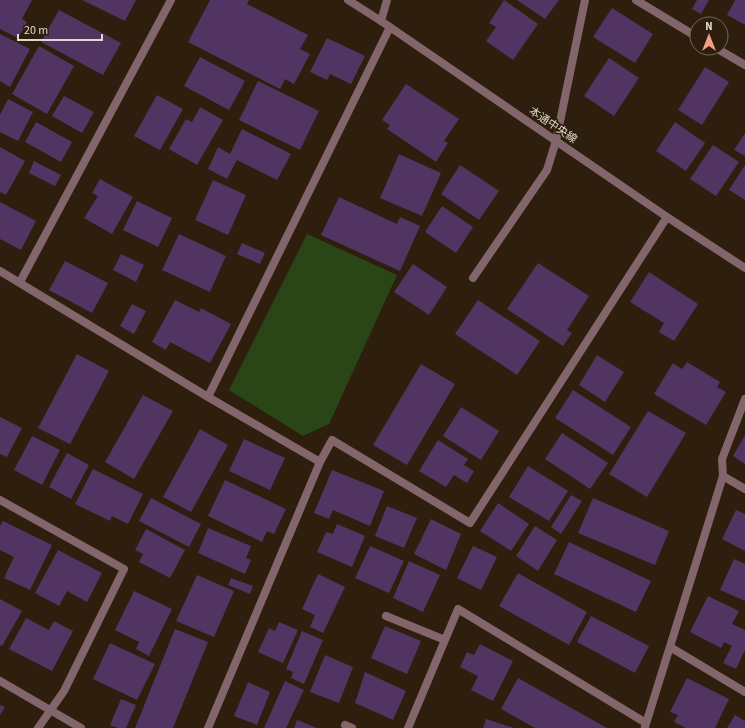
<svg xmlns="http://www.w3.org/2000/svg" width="745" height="728" viewBox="0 0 745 728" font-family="'Source Sans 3','Noto Sans JP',sans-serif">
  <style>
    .green { fill: #2a4616 }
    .building { fill: #513462 }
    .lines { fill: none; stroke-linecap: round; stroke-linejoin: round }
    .minor { stroke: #83666b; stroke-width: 8 }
    .tertiary { stroke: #83666b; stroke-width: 8 }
    .labels { text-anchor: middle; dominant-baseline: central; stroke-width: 3.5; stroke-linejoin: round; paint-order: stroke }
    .street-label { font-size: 11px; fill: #e2d7cd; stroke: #2e1e0e }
  </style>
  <rect width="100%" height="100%" fill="#2e1e0e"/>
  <path class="green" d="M307 234 397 275 329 424 303 436 229 390Z"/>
  <path class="building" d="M0 0H32L22 19 27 22 18 38 0 29Z
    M82 0H136L125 21Z
    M210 0H249L247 4 308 35 300 49 310 54 294 84 285 79 280 89 188 42Z
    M504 0 538 24 513 60 486 41 496 27 489 23Z
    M517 0H559L545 19Z
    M697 0H709L701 14 692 9Z
    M735 0H745V25L727 15Z
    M612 8 653 34 635 63 593 37Z
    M59 10 121 43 103 75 41 42Z
    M0 34 30 49 10 87 0 81Z
    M327 38 365 56 351 84 330 74 327 80 310 72Z
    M39 46 74 66 47 114 12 94Z
    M200 57 245 81 229 110 184 86Z
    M609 58 639 78 614 116 584 96Z
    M705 67 729 82 702 125 678 110Z
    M258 81 319 111 300 150 239 120Z
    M406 84 459 119 444 141 448 143 436 162 387 129 390 125 382 120Z
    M157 95 183 109 160 150 134 136Z
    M64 96 94 112 82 133 52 116Z
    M8 99 33 112 18 141 0 132V115Z
    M200 107 223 120 197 165 169 149 186 119 192 122Z
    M36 122 72 142 61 162 25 142Z
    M675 122 705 143 686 171 656 151Z
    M242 129 291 154 277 180 237 160 227 179 208 169 218 147 230 154Z
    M745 133V156L734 150Z
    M713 145 739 162 716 196 690 179Z
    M0 147 25 161 6 195 0 192Z
    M399 154 441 173 422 216 380 198Z
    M34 161 61 175 55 186 29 173Z
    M460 165 499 191 479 220 441 194Z
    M745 165V200L729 190Z
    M100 179 133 197 112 234 84 218 98 196 92 193Z
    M213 180 246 195 228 235 195 220Z
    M339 197 397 224 400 217 420 226 400 271 321 235Z
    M137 201 172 218 158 247 123 230Z
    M0 202 36 221 21 250 0 239Z
    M442 206 473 227 456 253 425 232Z
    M179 234 226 256 210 292 162 270Z
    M242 243 265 253 260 264 237 254Z
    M121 254 144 265 136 282 113 270Z
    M65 261 108 283 92 313 49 290Z
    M538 263 589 296 567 330 572 333 563 346 507 309Z
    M413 264 447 287 429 315 394 292Z
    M649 272 698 304 674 341 659 332 664 323 630 302Z
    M175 300 199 312 201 308 231 324 210 363 170 342 166 350 152 342Z
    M478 300 540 341 517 375 455 334Z
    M132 304 146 311 134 334 120 326Z
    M77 354 109 371 70 444 38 428Z
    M597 355 624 372 605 402 579 385Z
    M687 362 720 382 717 387 726 392 706 425 654 394 673 363 682 369Z
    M421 364 455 384 407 465 373 445Z
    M573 390 631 427 613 455 555 418Z
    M143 395 173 411 134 479 105 462Z
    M461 407 499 431 481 460 443 436Z
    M648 411 686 433 647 497 609 474Z
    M0 417 22 428 7 457 0 454Z
    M200 429 228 445 191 512 163 497Z
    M562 433 608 463 590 489 545 459Z
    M745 435V464L733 456Z
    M32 436 60 450 42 485 14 470Z
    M244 439 285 458 270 490 229 471Z
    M438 440 468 459 464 465 474 471 467 483 454 475 446 487 419 471Z
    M67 453 89 465 71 499 49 487Z
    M528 466 568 491 549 521 509 497Z
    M93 469 143 494 128 524 112 516 110 521 75 504Z
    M332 470 384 491 370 526 333 510 329 519 314 513Z
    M225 480 286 509 274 534 267 531 262 542 208 516Z
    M571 495 582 501 561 534 551 527Z
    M151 498 201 524 189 547 139 521Z
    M593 498 669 531 655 565 578 533Z
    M498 503 529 524 511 551 480 531Z
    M387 506 417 518 404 548 375 536Z
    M736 510 745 514V551L722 539Z
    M431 519 461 534 446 570 414 554Z
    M3 521 52 545 30 590 4 578 14 557 0 550V526Z
    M337 524 365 536 352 567 317 552 326 532 333 534Z
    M535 526 557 540 538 571 516 556Z
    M208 528 251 546 246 558 251 560 245 574 198 553Z
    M146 529 185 550 170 578 139 562 143 554 135 550Z
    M569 542 651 581 636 612 554 574Z
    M370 546 404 561 389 593 355 578Z
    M473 546 497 557 481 590 457 578Z
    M58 550 102 573 87 602 67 591 59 606 35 593Z
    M734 559 745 564V601L720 590Z
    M409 561 440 575 423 612 393 598Z
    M518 573 587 612 569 645 499 606Z
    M318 574 345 587 323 633 310 627 315 615 302 609Z
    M197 575 234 591 214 637 176 621Z
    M231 578 253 586 250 594 228 585Z
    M134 591 172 609 149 656 136 649 139 642 115 630Z
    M708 596 739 611 732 624 745 630V650L736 669 723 663 732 646 724 642 721 648 690 632Z
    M0 599 22 611 2 646 0 645Z
    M591 616 649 646 635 673 577 642Z
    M26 618 49 630 54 621 73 631 52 671 9 649Z
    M279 622 298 630 283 663 258 652 269 628 275 631Z
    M385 626 421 641 407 674 371 658Z
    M175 629 208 642 173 728H135Z
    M302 631 323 640 304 684 291 678 293 672 286 669Z
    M110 643 155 664 137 700 93 679Z
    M480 644 513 661 493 701 471 690 478 676 460 667 467 652 474 655Z
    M325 655 353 667 339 703 310 692Z
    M365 672 406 691 393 720 355 703Z
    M518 678 607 728H535L501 709Z
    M687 678 729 699 715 728H686L674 722 678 715 670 712Z
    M285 681 304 690 286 728H264Z
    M248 682 270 692 257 725 234 716Z
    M121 699 136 705 126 728H118L110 725Z
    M0 705 5 707 0 715Z
    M735 715 745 721V728H727Z
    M486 719 514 728H483Z
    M297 720 317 728H294Z"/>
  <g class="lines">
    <path class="minor" d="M636 0 697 37
      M381 21 387 0
      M716 48 745 65
      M0 271 208 397 320 462
      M473 278 547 170 556 141 585 0
      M20 282 171 0
      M208 397 390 27
      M723 476 745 489
      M0 500 124 569 64 691 38 728
      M386 616 445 640
      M670 647 745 692
      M0 681 81 728
      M345 725 352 728
      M645 727 723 476 722 459 745 399
      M208 728 320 462 332 440 470 523 667 217
      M408 728 458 609 646 723"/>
    <path class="tertiary" d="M348 0 381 21 667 217 745 268"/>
  </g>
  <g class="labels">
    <g class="street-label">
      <text transform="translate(553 125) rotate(34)">本通中央線</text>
    </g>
  </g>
  <g transform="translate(709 36)"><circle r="19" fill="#2e1e0e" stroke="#76685a"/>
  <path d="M0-3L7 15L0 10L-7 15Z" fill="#f49e86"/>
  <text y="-6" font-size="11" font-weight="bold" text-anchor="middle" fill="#e2d7cd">N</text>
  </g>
  <path d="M18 34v6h84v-6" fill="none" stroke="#e2d7cd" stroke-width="2"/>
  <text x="24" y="34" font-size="12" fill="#e2d7cd" stroke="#2e1e0e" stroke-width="3" paint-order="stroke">20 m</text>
</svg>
